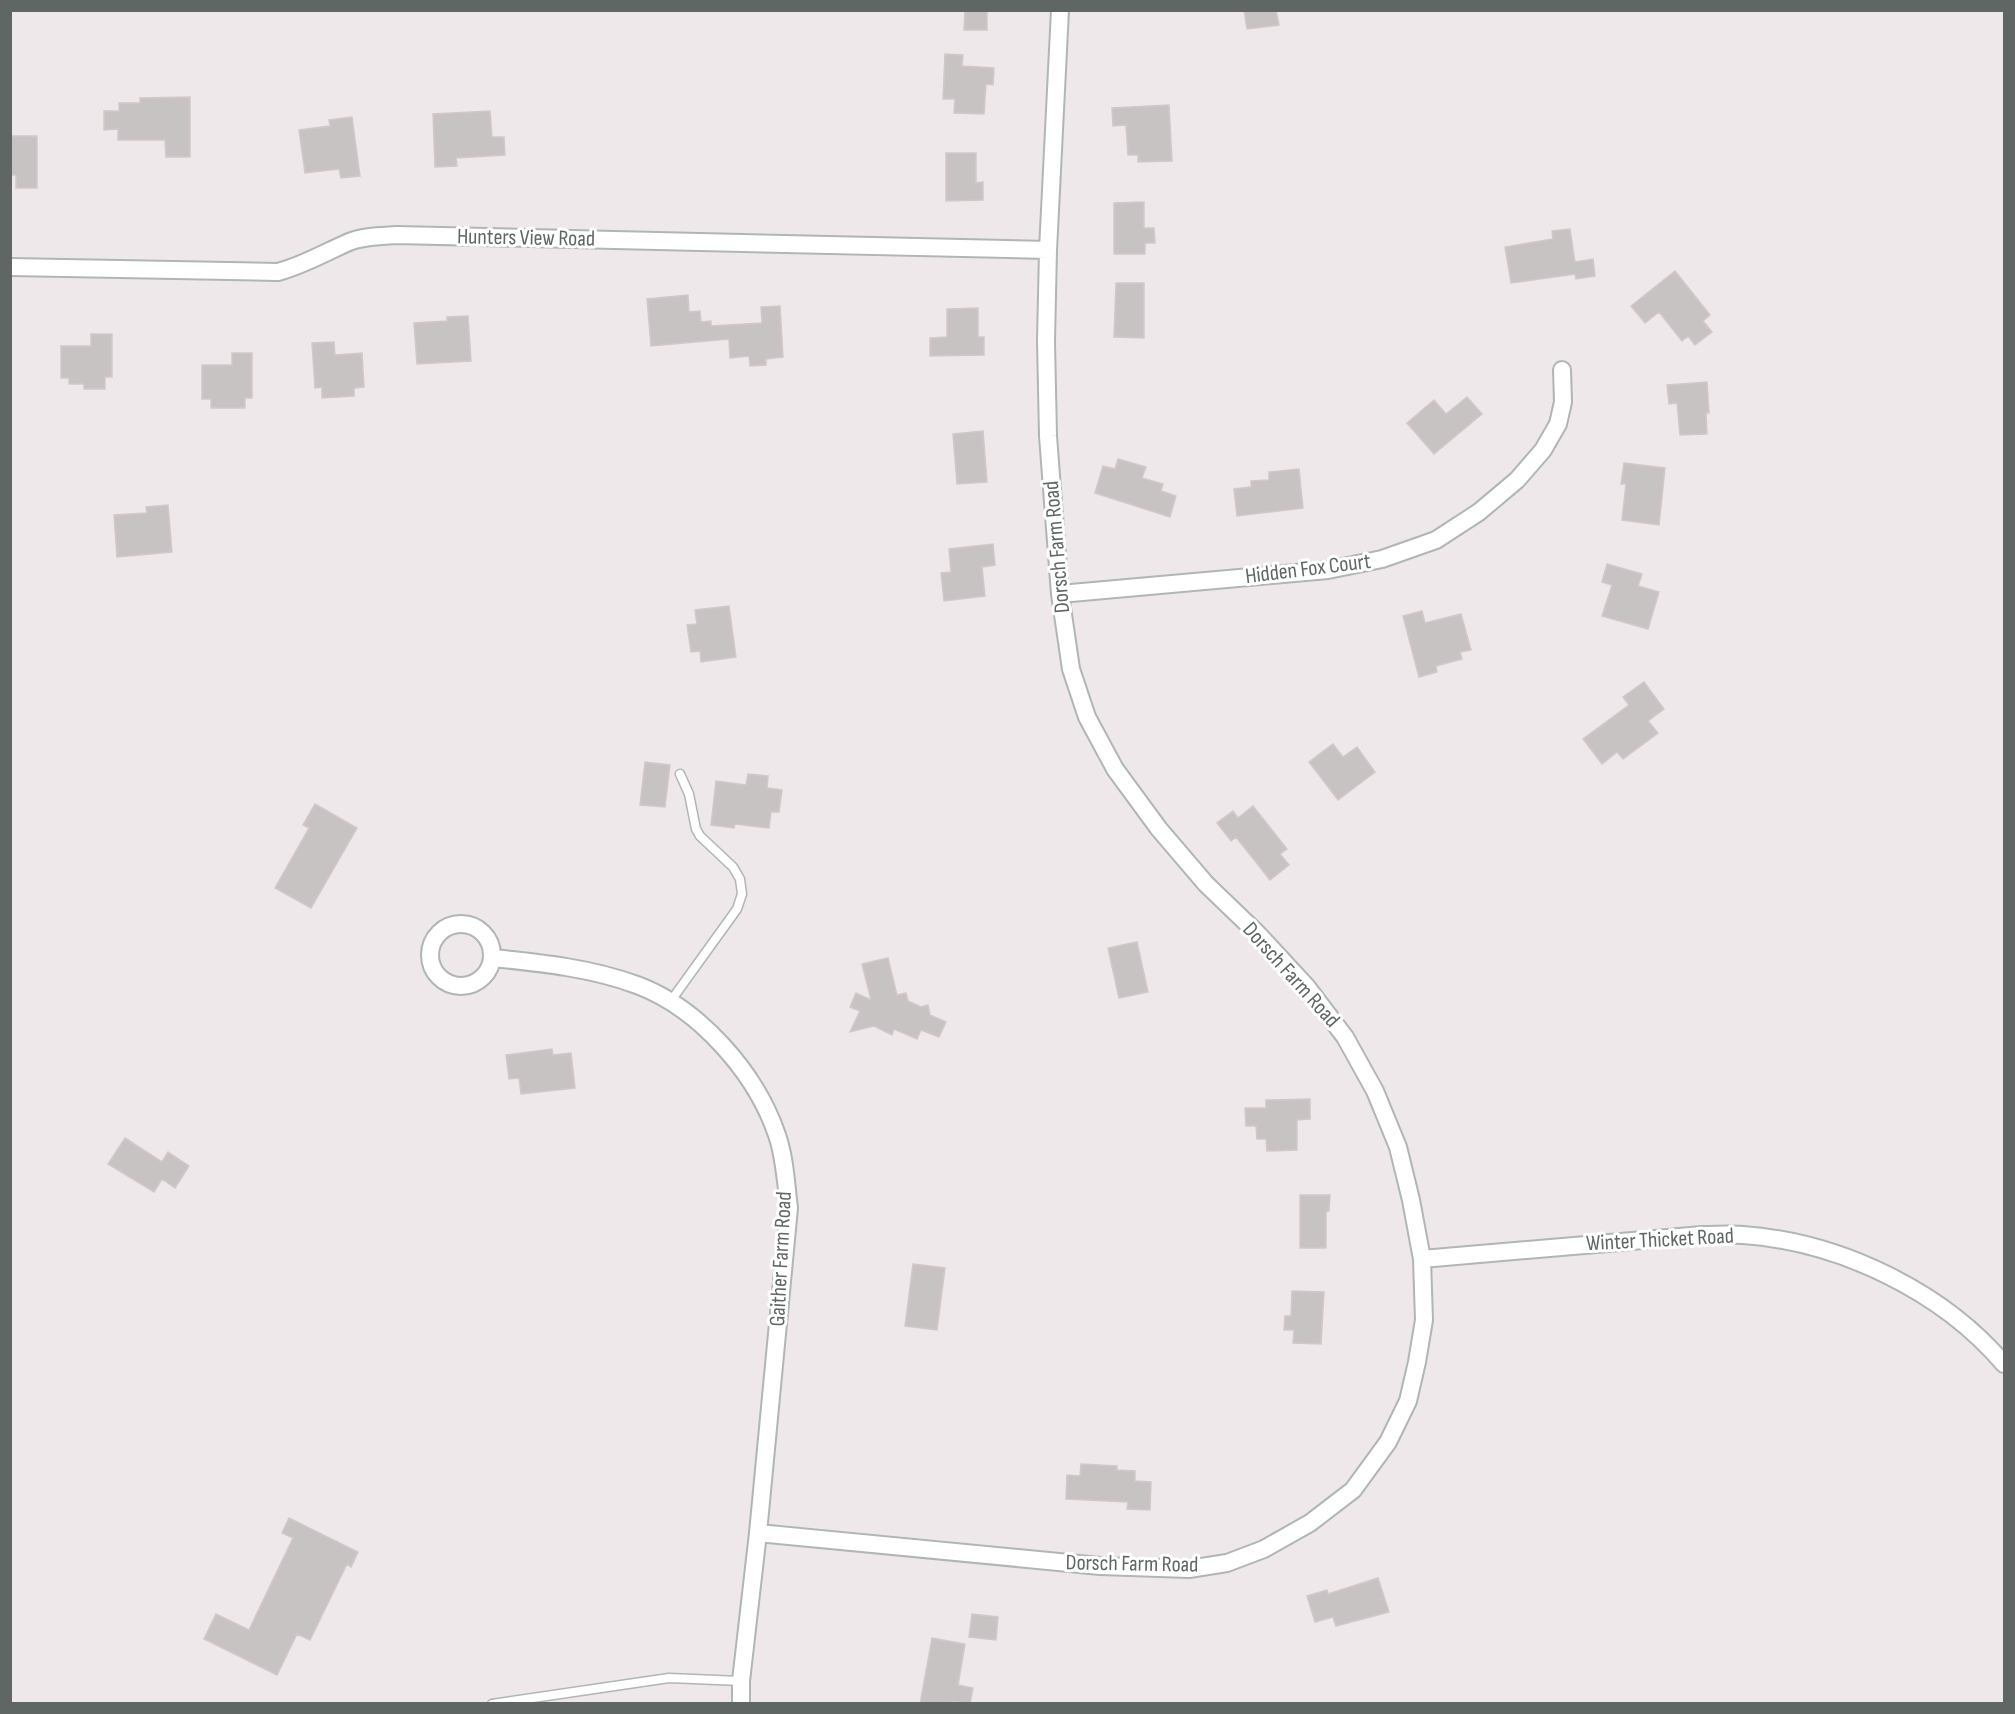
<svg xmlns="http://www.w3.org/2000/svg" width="2015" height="1714" viewBox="0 0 2015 1714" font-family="'Sofia Sans Condensed',sans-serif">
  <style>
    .building { fill: #c8c3c3; stroke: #d4c7cb; stroke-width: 1.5 }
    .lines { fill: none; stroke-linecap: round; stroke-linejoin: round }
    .service-casing { stroke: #b0b6b4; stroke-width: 11 }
    .minor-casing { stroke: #b0b6b4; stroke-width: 20 }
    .service { stroke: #fff; stroke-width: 8 }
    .minor { stroke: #fff; stroke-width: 16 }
    .labels { text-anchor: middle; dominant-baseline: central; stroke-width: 6; stroke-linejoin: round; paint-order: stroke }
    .street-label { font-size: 22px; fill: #5f6664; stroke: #fff }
  </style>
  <rect width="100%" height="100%" fill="#efe8ea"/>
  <path class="building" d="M965 10H987V30H964Z
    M1244 10H1276L1279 25 1247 29Z
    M945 54 963 55 962 66 994 68 993 85 986 84 984 114 954 113 955 99H943Z
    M190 97V157H166L165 140H118V129L104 130V111H119V103H140V98Z
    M1169 105 1172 161 1138 162V155H1128L1126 125 1113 126 1112 108Z
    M490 111 492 137H504L505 155 456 158 457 166 435 167 433 114Z
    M352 117 360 176 341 178 339 169 305 173 299 130 330 126 329 120Z
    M10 136H37V188H16V175H10Z
    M946 153H976V183L983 182V200L946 201Z
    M1144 202V228H1154L1155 243H1145V254H1114V203Z
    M1570 229 1575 262 1593 259 1595 276 1576 279 1575 274 1511 283 1505 247 1553 239 1552 231Z
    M1675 271 1710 315 1703 321 1712 332 1695 345 1688 336 1682 341 1659 312 1645 323 1631 306Z
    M1116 283H1144V338L1114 337Z
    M688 295 689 312 700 311 701 322 711 321V326L762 323 761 307 780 306 783 357 766 359V365L750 366 749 356 730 358 729 339 651 346 647 299Z
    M978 308V337H984V355L930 356V338L947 337V309Z
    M468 316 471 361 417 364 414 323 447 321V317Z
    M91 334H112V377H105V389H84V384H69V378H61V346H91Z
    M334 342 335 355 362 353 364 387 354 388V396L322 398V387L315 388 312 343Z
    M232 353H252V398H245V408H211V399H202V365H232Z
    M1707 382 1709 413H1706L1707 434 1680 435 1677 403 1669 404 1667 385Z
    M1467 397 1482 414 1434 454 1407 423 1434 400 1446 414Z
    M983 431 987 482 957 484 953 434Z
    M1118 459 1146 467 1142 478 1163 484 1161 491 1176 496 1170 517 1095 493 1103 466 1115 469Z
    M1624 463 1665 468 1659 525 1622 520 1626 484H1621Z
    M1299 469 1303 508 1237 516 1234 489 1251 487V481L1269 480V472Z
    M168 505 172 552 117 557 114 515 147 513 146 507Z
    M993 544 995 565 982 567 985 596 944 601 941 573 951 572 949 549Z
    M1607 564 1642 574 1638 586 1659 592 1648 629 1602 616 1612 585 1602 582Z
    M729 606 736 657 701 662 700 651 691 652 687 625 697 624 695 610Z
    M1422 611 1425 623 1461 614 1471 650 1460 652 1462 659 1436 666 1437 672 1419 677 1403 616Z
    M1644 682 1664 709 1648 721 1658 733 1623 759 1617 752 1602 764 1583 739 1629 705 1623 697Z
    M1333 744 1343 757 1357 747 1375 772 1338 800 1309 762Z
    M645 762 670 765 665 807 640 805Z
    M748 774 768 776 767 788 782 790 779 812H771L769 828 735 824 734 828 711 825 716 781 746 785Z
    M315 804 357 828 311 908 275 888 309 828 303 825Z
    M1253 806 1287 849 1280 854 1289 865 1270 880 1236 837 1231 841 1217 823 1233 811 1238 818Z
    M1137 942 1148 992 1119 998 1108 948Z
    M888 958 897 995 906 993 908 1001 921 1007 928 1005 930 1015 946 1022 939 1037 921 1030 917 1039 894 1029 892 1035 874 1026 850 1032 860 1011 850 1007 856 993 871 1000 862 964Z
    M552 1049 553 1055 571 1053 575 1088 521 1094 519 1078 509 1079 506 1055Z
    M1310 1099V1119L1297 1120V1150L1267 1151 1266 1139H1257L1256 1126H1246L1245 1108H1266V1100Z
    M125 1138 162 1162 168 1152 189 1166 175 1188 162 1179 154 1192 108 1164Z
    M1300 1195H1330L1329 1211 1326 1212V1248H1300Z
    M913 1264 945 1268 937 1330 905 1326Z
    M1292 1291 1324 1292 1321 1344 1293 1343 1294 1330H1284L1285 1316H1291Z
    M1081 1464 1117 1466V1470L1135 1471V1481L1151 1482 1150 1510 1127 1509 1128 1502 1066 1499 1067 1475 1080 1476Z
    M289 1518 358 1552 351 1567 347 1564 310 1640 297 1634 277 1675 204 1639 216 1614 249 1630 293 1538 282 1533Z
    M1378 1578 1389 1612 1336 1626 1333 1617 1315 1622 1307 1596 1327 1590 1328 1594Z
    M972 1614 998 1617 996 1640 969 1637Z
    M932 1638 965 1644 958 1685 973 1688 970 1704 952 1701 951 1704H920Z"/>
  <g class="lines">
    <g class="service-casing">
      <path id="service" d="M670 1002 737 909 742 894 740 879 733 867 700 836 696 829 689 794 680 774
        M492 1704 669 1678 741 1681"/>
    </g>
    <g class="minor-casing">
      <path id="minor" d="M10 267 278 272C304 265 324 253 349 242 363 236 381 236 396 235L1048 250
        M1060 594 1328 570 1382 559 1436 540 1479 512 1517 480 1543 450 1558 424 1563 402 1562 370
        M430 955a31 31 0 1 1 62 0a31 31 0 1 1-62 0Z
        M493 958C542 963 591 968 637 985 699 1008 756 1073 777 1135 785 1158 786 1184 789 1208L758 1533 741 1681V1704
        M1422 1259 1702 1235C1716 1235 1730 1234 1743 1235 1840 1242 1942 1291 2004 1364
        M758 1533 1100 1566 1189 1569 1227 1563 1264 1549 1310 1523 1353 1490 1388 1442 1408 1401 1417 1362 1424 1320 1422 1259 1411 1200 1398 1147 1375 1091 1345 1037 1307 987 1258 934 1206 884 1159 829 1115 769 1087 717 1071 669 1060 594 1048 436 1046 341 1048 250 1060 10"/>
    </g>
    <use href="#service" class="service"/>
    <use href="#minor" class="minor"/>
  </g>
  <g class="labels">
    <g class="street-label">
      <text transform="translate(526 238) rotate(1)">Hunters View Road</text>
      <text transform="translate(1057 547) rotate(-95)">Dorsch Farm Road</text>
      <text transform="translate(1308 569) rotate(-7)">Hidden Fox Court</text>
      <text transform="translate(1291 975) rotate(48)">Dorsch Farm Road</text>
      <text transform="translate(1660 1240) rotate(-3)">Winter Thicket Road</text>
      <text transform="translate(781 1259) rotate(-87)">Gaither Farm Road</text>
      <text transform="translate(1132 1564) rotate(1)">Dorsch Farm Road</text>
    </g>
  </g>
  <rect width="2015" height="1714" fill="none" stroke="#5f6664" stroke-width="24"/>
</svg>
